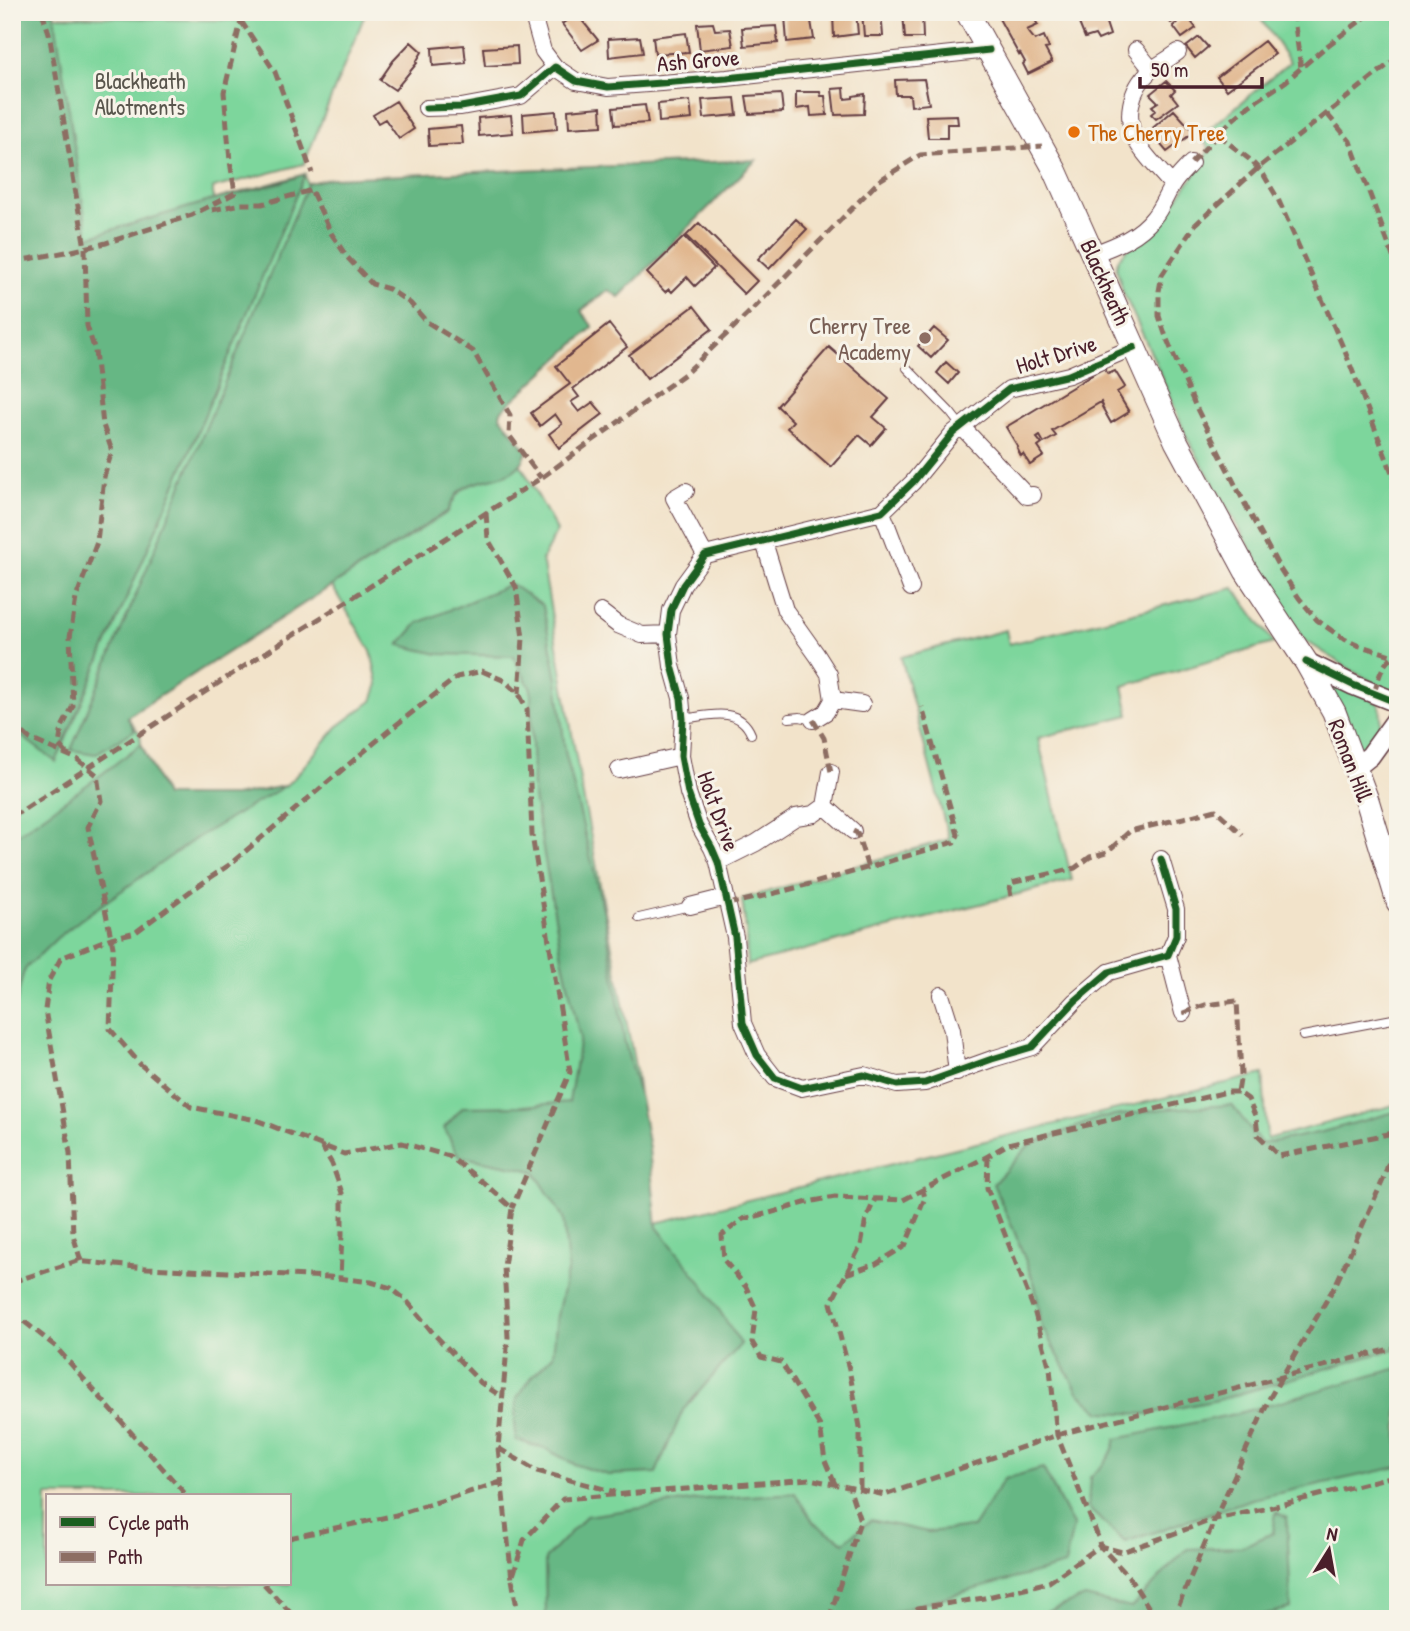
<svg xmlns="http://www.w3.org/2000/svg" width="1410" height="1631" viewBox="0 0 1410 1631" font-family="'Patrick Hand',sans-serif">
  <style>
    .green { fill: #7dd69c; stroke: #647a64; stroke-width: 2; fill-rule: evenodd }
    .forest { fill: #66b784; stroke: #586b58; stroke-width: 2 }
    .building { fill: #e1b78f }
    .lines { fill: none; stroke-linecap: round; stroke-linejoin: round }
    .service-casing { stroke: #633c43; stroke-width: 10 }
    .minor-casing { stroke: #633c43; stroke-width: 18 }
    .tertiary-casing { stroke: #633c43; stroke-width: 22 }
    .secondary-casing { stroke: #633c43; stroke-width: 25 }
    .service { stroke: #fff; stroke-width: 8 }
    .minor { stroke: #fff; stroke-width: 16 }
    .tertiary { stroke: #fff; stroke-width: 19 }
    .secondary { stroke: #fff; stroke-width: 23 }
    .quiet { stroke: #8d6e63; stroke-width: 5; stroke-dasharray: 10 5; stroke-linecap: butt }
    .cycleway-casing { stroke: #f7f3e8; stroke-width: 11 }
    .cycleway { stroke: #1b5e20; stroke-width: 7 }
    .food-dot { fill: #e8710a; stroke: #f7f3e8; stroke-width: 2.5 }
    .education-dot { fill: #8d6e63; stroke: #f7f3e8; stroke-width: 2.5 }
    .labels { text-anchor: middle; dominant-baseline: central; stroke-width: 6; stroke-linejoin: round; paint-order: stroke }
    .street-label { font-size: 23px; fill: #4a1f2b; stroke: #f7f3e8 }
    .park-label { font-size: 23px; fill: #59564d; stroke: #f7f3e8 }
    .food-label { font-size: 23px; fill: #c56008; stroke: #f7f3e8; text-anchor: start }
    .education-label { font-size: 23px; fill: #785e54; stroke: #f7f3e8; text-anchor: end }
  </style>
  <rect width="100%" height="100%" fill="#f7f3e8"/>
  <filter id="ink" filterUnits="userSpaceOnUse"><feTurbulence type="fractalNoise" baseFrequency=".0143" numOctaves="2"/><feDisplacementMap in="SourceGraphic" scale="14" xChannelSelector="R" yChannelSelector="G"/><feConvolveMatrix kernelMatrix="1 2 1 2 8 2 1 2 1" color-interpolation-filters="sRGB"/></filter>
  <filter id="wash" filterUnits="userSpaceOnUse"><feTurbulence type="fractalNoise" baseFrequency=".00686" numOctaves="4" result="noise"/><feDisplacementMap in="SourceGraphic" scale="28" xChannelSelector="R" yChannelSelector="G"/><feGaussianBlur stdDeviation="1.57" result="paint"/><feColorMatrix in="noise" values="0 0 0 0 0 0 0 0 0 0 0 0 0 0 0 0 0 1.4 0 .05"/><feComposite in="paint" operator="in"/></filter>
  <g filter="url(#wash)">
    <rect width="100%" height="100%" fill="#f2e3ca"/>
    <path class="green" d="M12 12H54L55 16C116 16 177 21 237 20V12H366L304 164 213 188V200L305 174 313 215 197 672 127 717 140 734 141 744 165 796H235L285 786 294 778 337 727 372 701 378 684 371 651 332 586 448 512C450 507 453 500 456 496 469 481 502 469 521 465L557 531 542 559 581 786 636 1072 656 1223 960 1147 1263 1074 1267 1139 1398 1104V1619H12ZM47 1496H289V1584H47Z
      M1256 12H1398V695L1356 673 1303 639 1187 438 1154 359 1123 292 1116 267 1119 258 1130 246 1158 225 1203 163 1209 148 1200 137 1290 62Z
      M1234 588 1274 643 1123 686 1129 715 1038 738 1072 880 747 965 746 931 742 899 949 839 901 657 1006 630 1009 644Z
      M1325 676 1378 703C1387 726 1375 735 1361 752 1352 726 1338 701 1325 676Z"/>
    <path class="forest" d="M12 12H54L88 237 213 200 276 184 305 174 186 460 56 762 12 729Z
      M756 160 619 297 608 290 581 311 593 327 501 411 500 416 527 451C518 485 480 473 459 492 454 497 451 505 448 511L127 717 135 730 95 754 71 750 308 183 332 178Z
      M511 584 543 606 557 679 565 751 604 913 625 1043 641 1103 649 1149 657 1227 701 1282 741 1344 683 1410 656 1473 608 1475 576 1465 548 1450 516 1440 515 1420 517 1398 532 1377 553 1355 557 1315 568 1268 563 1217 534 1171 459 1156 444 1128 463 1107 524 1106 569 1102 580 1038 562 957 533 792 531 689 513 656 438 654 399 645 418 623Z
      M141 744 165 796H235L285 786 198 837 80 920 57 938 26 968 23 974 12 1020V838L98 777Z
      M1232 1105 1262 1144 1322 1132 1398 1111V1348L1218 1400 1147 1414 1101 1412 1079 1393 1042 1327 1035 1285 1014 1231 993 1184 1029 1145 1099 1118 1163 1109Z
      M1398 1368V1467L1252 1499 1125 1542 1088 1508 1090 1477C1104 1465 1112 1457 1116 1439L1235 1414Z
      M1043 1468 1073 1526 1065 1565 927 1602 875 1619H546L545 1559 586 1516 705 1499 795 1493 814 1523 844 1542 871 1520 928 1532 973 1527 1004 1479Z
      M1276 1512 1287 1518 1291 1608 1247 1619H1028L1085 1597 1131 1608 1187 1549 1241 1547 1273 1533Z"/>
    <g id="blocks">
      <path class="building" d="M794 12H804V15H810L814 39 787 42 785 16 793 15Z
        M856 12 858 34 834 37 833 14Z
        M862 12H881L883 36H864Z
        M922 12 923 38H905L903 13Z
        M1003 12H1026L1028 15H1032L1038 25 1027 30 1035 40 1044 36 1049 48 1045 49 1052 62 1028 74 1023 64 1025 62 1020 53 1019 55 997 15Z
        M1086 12H1089L1091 22 1104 17 1110 35 1098 40 1095 35 1085 38 1076 16Z
        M1158 12H1187L1171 23 1166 18 1163 19Z
        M576 13 598 40 582 50 562 24Z
        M1186 15 1196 28 1182 38 1173 26Z
        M713 23 715 30 730 29 733 46 700 50 697 24Z
        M776 26 778 43 744 46 742 28Z
        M686 33 689 52 655 54 653 37Z
        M640 37 643 53 609 57 608 39Z
        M1199 37 1208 47 1195 58 1186 47Z
        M1264 41 1275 54 1227 90 1217 77Z
        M411 42 422 52 416 62 417 63 395 90 380 80 393 61Z
        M464 45 466 63 433 66 432 48Z
        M517 46 518 64 485 66 483 48Z
        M924 79 929 104 911 106 910 95H896L895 80Z
        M1166 81 1175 90 1171 94 1178 103 1156 119 1151 114 1156 110 1152 106 1158 102 1150 94Z
        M844 88 845 99 853 98V96L865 94 864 114 835 115 832 89Z
        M796 92H820L821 96H825L827 115 811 116 810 107 796 109Z
        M781 94 783 112 749 114 746 96Z
        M735 98 737 115 704 118 702 100Z
        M396 101 414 129 399 139 385 119 378 123 373 115Z
        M690 101 692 119 659 122 658 104Z
        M645 105 648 123 615 125 613 108Z
        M601 107 602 126 569 128 568 110Z
        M1174 110 1194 132 1167 152 1149 131Z
        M556 111 557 129 524 132 523 114Z
        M511 115 513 133 479 136 478 118Z
        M957 115 958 124H947V138H928L926 116Z
        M461 126 463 144 429 146 428 129Z
        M796 219 807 229 769 269 758 259Z
        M699 223 757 281 744 294 686 236Z
        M684 237 714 268 695 286 687 277 672 292 669 289 665 292 647 273Z
        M694 306 712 329 647 379 629 355Z
        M609 324 627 347 573 389 579 397 571 402 579 412 593 402 603 414 559 448 549 434 562 424 555 414 540 426 531 413 570 384 556 366Z
        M934 328 948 340 931 358 918 346Z
        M829 347 889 399 873 417 886 428 871 445 859 435 831 467 787 428 793 421 777 406Z
        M946 362 958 373 949 384 937 373Z
        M1104 368 1108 374 1115 371 1125 387 1117 392 1129 412 1111 423 1102 407 1103 406 1101 402 1052 431 1056 436 1044 443 1040 436 1037 438 1042 444 1038 447 1044 456 1030 465 1023 454 1021 456 1017 448 1018 447 1006 427Z"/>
    </g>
  </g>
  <g filter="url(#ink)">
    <use href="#blocks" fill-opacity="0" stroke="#633c43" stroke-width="2"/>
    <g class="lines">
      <g class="service-casing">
        <path id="service" d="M907 368 950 412 961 426
          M789 718 800 717 813 720
          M683 719C707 716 739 705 751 734
          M639 918 690 906
          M1303 1036 1398 1018"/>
      </g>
      <g class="minor-casing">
        <path id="minor" d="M532 12 543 51 555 67
          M1136 50 1152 70
          M426 108 461 107 521 96 555 67 576 81 608 87 727 78 989 50
          M1172 185C1161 171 1145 157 1137 142 1124 118 1130 89 1150 71 1159 64 1169 59 1178 52
          M1093 254C1115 246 1139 237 1154 217 1162 207 1166 195 1173 184 1178 176 1185 170 1191 163
          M1134 347 1069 375 1009 389 953 433 913 482 882 512 705 555 683 585 671 610 668 634 672 666 681 698 683 719 681 756 688 793 699 825 712 848 718 862 726 897 735 937 743 1023 757 1055 775 1078 802 1088 864 1075 897 1085 925 1083 992 1059 1032 1047 1075 1001 1109 972 1168 955 1176 936V909L1161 859
          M961 426 1027 496 1033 495
          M686 491 674 498 705 555
          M882 512 911 588
          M764 542 785 610 817 655 829 674 833 700 862 704
          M601 612 618 625 642 635 668 634
          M813 720 826 712 833 700
          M619 770 681 756
          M825 806 853 831
          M718 862 756 843 796 817 814 814 825 806 831 772
          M690 906 726 897
          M1168 955 1183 1013
          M941 995 952 1030 957 1073"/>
      </g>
      <g class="tertiary-casing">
        <path id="tertiary" d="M1306 662 1353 685 1398 703
          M1355 768 1370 756 1398 717"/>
      </g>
      <g class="secondary-casing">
        <path id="secondary" d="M967 12 1055 170 1176 441 1246 571 1306 662 1334 712 1367 800 1398 902"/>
      </g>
      <use href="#service" class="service"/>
      <use href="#minor" class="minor"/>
      <use href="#tertiary" class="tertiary"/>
      <use href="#secondary" class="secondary"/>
      <path class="quiet" d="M42 12 49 33 85 248 87 326 95 351 103 425 112 451 104 477 97 542 76 598 70 637 73 706 62 727 59 745 68 755
        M1293 12 1301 68
        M241 21 275 72 312 173
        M1398 57 1258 168 1195 225 1162 275 1159 291V316L1166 337 1195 405 1249 512 1280 569 1299 598 1317 620 1342 638 1357 645 1398 657
        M1327 114 1350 141 1398 270
        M1218 135 1249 159 1262 172 1278 199 1346 354 1398 488
        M1191 163 1231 121 1249 106 1285 82 1323 49 1372 12
        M312 192 331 233 347 257 372 284 389 289 410 303 427 322 473 351 510 415 509 435 541 478
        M212 210 241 204H262L312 190
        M12 262 72 251 106 243 192 215 235 193 230 161 224 92 241 21 234 18
        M486 513 488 539 516 587 523 638 519 694
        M1374 693C1379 678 1382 660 1398 654
        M813 720 824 738 831 772
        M12 723 30 739 77 759 97 775 101 801 88 827 113 947 110 1029 141 1065 191 1107 256 1120 344 1154 402 1143 449 1156 484 1183 512 1208 504 1267 508 1337 498 1448 512 1579
        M12 817 254 660 541 478 686 373 754 308 880 180 920 155 1042 146
        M853 831 857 833 868 868
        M1011 896 1010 891 1011 883 1075 868 1090 857 1107 852 1130 831 1216 810 1243 835
        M728 904C804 888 879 864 954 842L958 835 922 707
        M1183 1013 1205 1005 1237 1001 1241 1074 1238 1092
        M321 1145 332 1164 342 1193V1234L340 1279
        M988 1156 987 1188 1034 1310 1050 1369 1057 1435 1098 1537 1100 1546 1130 1578 1156 1619
        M81 1261 73 1235 70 1153 45 1010 49 980 61 958 111 938 136 932 192 890 229 865 386 733 457 677 482 671 505 681 519 694 527 709 532 835 570 1072 512 1208
        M846 1274 876 1264 905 1246 925 1198 923 1190
        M12 1282 77 1261 147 1268 329 1277 371 1282 391 1288 407 1301 433 1333 481 1383 502 1397
        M12 1314 16 1315 55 1346 187 1496
        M498 1448 537 1471 615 1492
        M835 1484 825 1461 820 1426 781 1362 761 1357 752 1342 756 1309 746 1287 724 1260 722 1235 743 1219 770 1213 808 1202 835 1197 903 1200 988 1156 1008 1144 1227 1092H1238L1248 1099 1256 1118 1258 1135 1279 1156 1398 1132
        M860 1489V1427L849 1369 831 1303 861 1245 866 1219 875 1199
        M289 1538 396 1515 501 1482
        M264 1584 296 1619
        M519 1619 512 1579 524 1540 563 1499 810 1479 885 1495 1057 1435 1398 1347
        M829 1619 860 1521 849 1487
        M905 1619 918 1608 984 1598 1049 1582 1100 1546 1122 1552 1215 1519 1264 1509 1398 1475
        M1173 1619 1215 1519 1269 1399 1336 1284 1383 1180 1398 1134"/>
      <g class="cycleway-casing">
        <path id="cycleway" d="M426 108 461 107 521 96 555 67 576 81 608 87 727 78 989 50
          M1134 347 1069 375 1009 389 953 433 913 482 882 512 705 555 683 585 671 610 668 634 672 666 681 698 683 719 681 756 688 793 699 825 712 848 718 862 726 897 735 937 743 1023 757 1055 775 1078 802 1088 864 1075 897 1085 925 1083 992 1059 1032 1047 1075 1001 1109 972 1168 955 1176 936V909L1161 859
          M1306 662 1353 685 1398 703"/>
      </g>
      <use href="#cycleway" class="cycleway"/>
    </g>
  </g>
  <circle class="food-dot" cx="1074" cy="132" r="7"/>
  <circle class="education-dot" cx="925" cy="338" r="7"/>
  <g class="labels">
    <g class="street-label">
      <text transform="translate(698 60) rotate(-5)">Ash Grove</text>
      <text transform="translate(1106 282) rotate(66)">Blackheath</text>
      <text transform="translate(1056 354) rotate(-17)">Holt Drive</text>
      <text transform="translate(1351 760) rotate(69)">Roman Hill</text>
      <text transform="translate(719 811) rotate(70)">Holt Drive</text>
    </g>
    <g class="park-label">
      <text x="140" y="80">Blackheath<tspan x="140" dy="26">Allotments</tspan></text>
    </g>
    <g class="food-label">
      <text x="1088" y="132">The Cherry Tree</text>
    </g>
    <g class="education-label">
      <text x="911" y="325">Cherry Tree<tspan x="911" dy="26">Academy</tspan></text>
    </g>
  </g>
  <rect width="1410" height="1631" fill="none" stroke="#f7f3e8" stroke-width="42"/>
  <rect x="46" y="1494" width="245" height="91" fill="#f7f3e8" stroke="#b29e9c" stroke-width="2"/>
  <rect x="60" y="1517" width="35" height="10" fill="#1b5e20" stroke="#b29e9c" stroke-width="2"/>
  <text x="108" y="1530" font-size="21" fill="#4a1f2b">Cycle path</text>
  <rect x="60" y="1552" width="35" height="10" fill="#8d6e63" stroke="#b29e9c" stroke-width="2"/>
  <text x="108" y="1564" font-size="21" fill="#4a1f2b">Path</text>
  <g transform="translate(1329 1550) rotate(11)" stroke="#f7f3e8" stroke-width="5" paint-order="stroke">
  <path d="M0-5L12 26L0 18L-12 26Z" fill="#4a1f2b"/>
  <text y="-10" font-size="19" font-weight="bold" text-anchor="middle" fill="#4a1f2b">N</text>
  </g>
  <path d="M1140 77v10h122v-10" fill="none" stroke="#4a1f2b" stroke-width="3.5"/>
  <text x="1151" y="77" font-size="21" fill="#4a1f2b" stroke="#f7f3e8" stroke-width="5" paint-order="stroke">50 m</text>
</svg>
